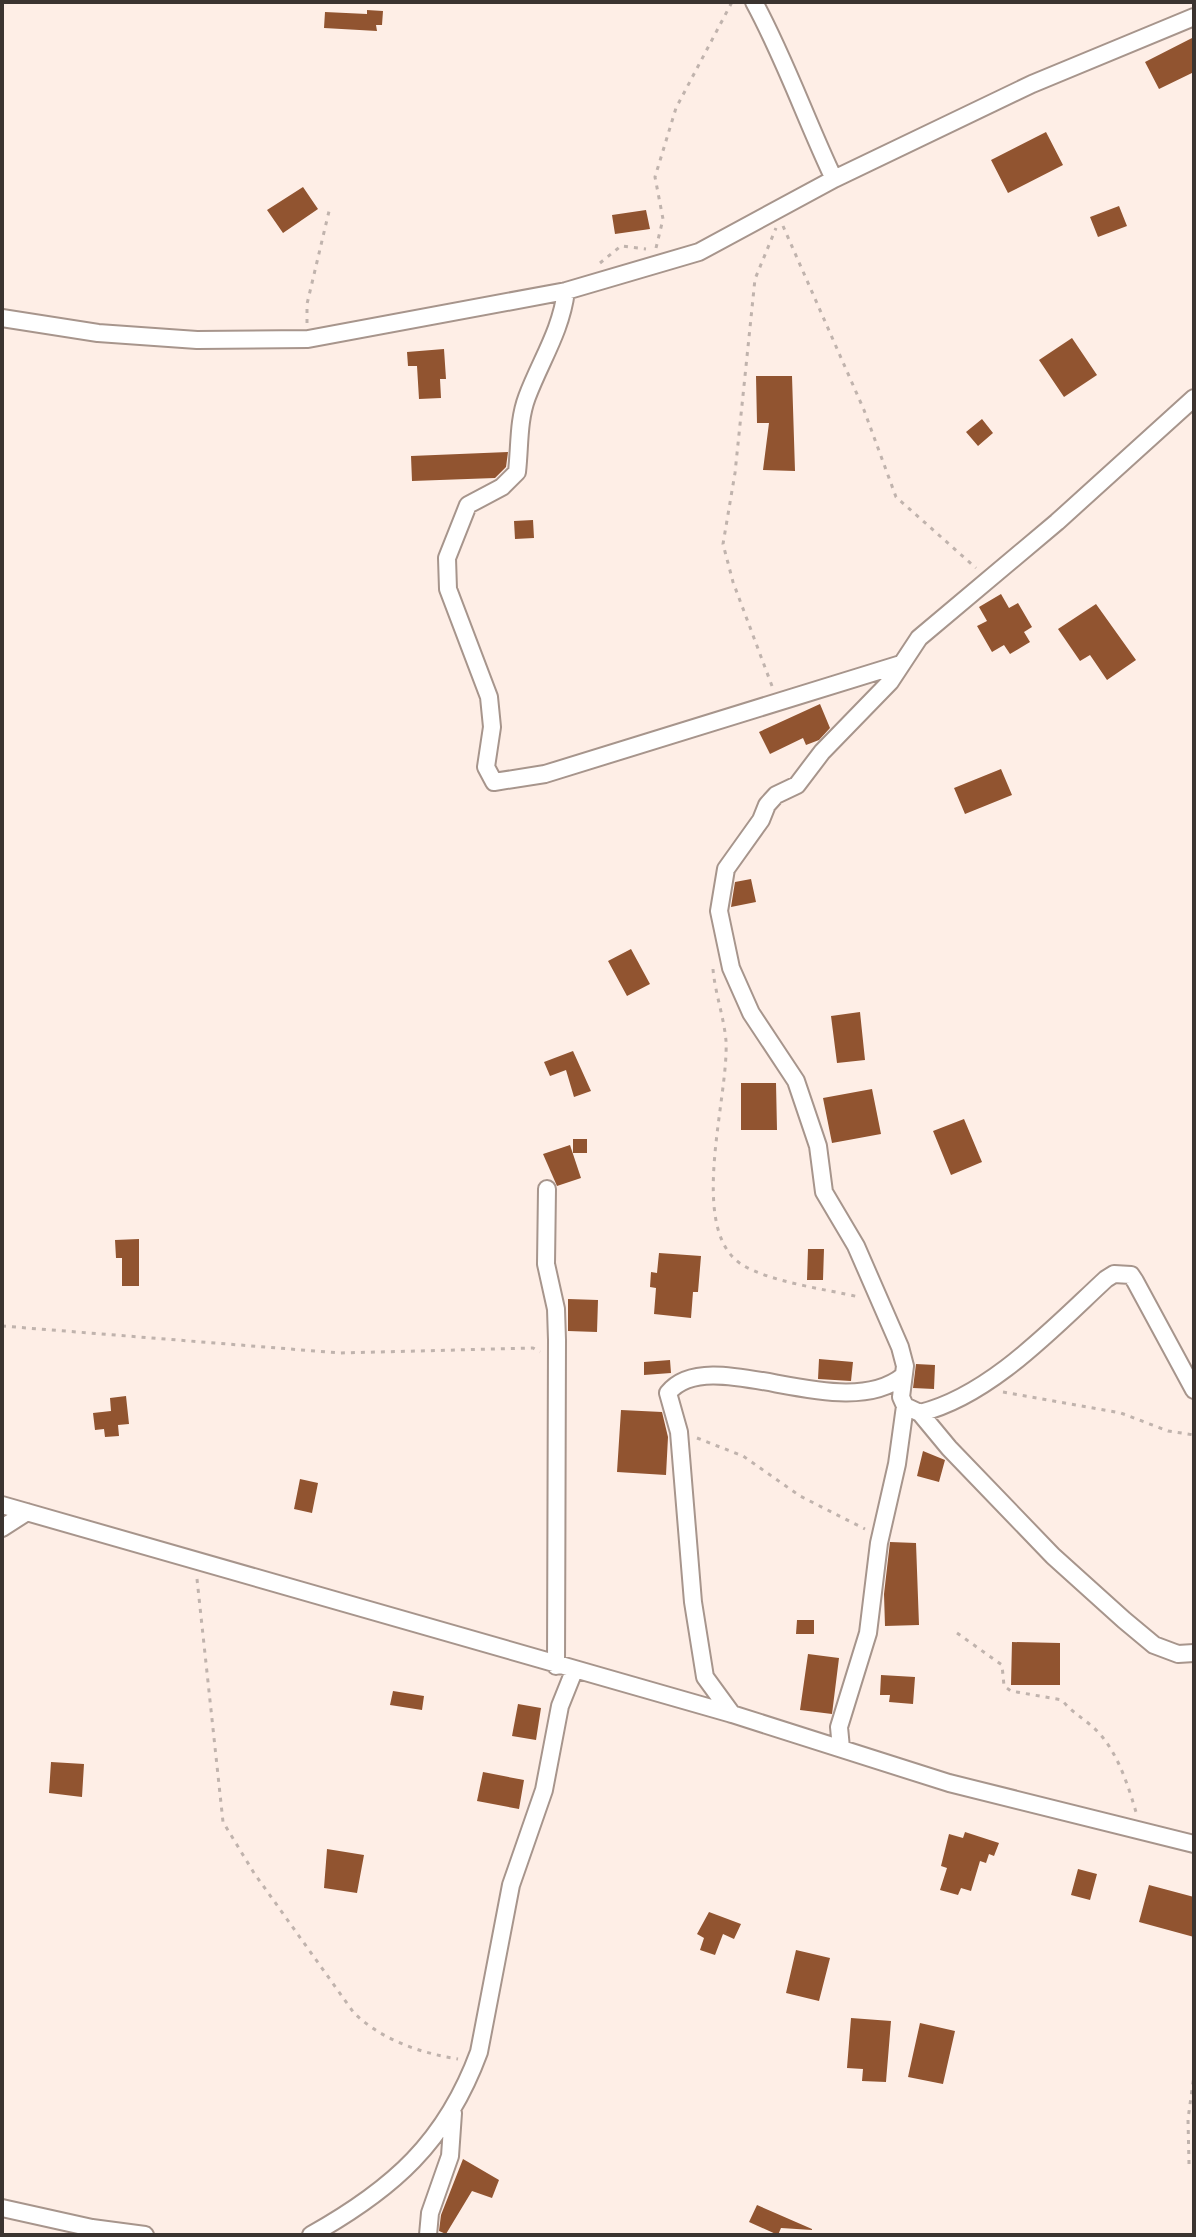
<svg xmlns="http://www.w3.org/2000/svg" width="1196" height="2237" viewBox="0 0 1196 2237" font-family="Georgia,serif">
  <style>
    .building { fill: #915430 }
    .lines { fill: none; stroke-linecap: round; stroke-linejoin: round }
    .street-casing { stroke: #a7958c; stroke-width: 20 }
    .path { stroke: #c0b3ad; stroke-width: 3; stroke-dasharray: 4 6; stroke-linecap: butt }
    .street { stroke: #fff; stroke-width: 16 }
  </style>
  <rect width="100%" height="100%" fill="#feeee6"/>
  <path class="building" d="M367 10 383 11 382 25H376L377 31 324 28 325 12 367 14Z
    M1194 37V72L1159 89 1145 62Z
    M1046 132 1063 165 1008 193 991 160Z
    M303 187 318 209 283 233 267 210Z
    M1119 206 1127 226 1098 237 1090 217Z
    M646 210 650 229 615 234 612 215Z
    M1072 338 1097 375 1064 397 1039 360Z
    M444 349 446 379H440L441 398 419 399 417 366H408L407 352Z
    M756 376H792L795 471 763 470 769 423H757Z
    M982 419 993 433 978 446 966 432Z
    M508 452 506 467 495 478 412 481 411 456Z
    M533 520 534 538 515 539 514 521Z
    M1001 594 1009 608 1018 603 1032 627 1024 632 1030 642 1010 654 1004 645 992 652 977 626 987 621 979 607Z
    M1096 604 1136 660 1107 680 1090 655 1080 661 1058 629Z
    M820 704 830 728 819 740 806 745 803 738 770 754 759 732Z
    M1001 769 1012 795 965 814 954 788Z
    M751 879 756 902 731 907 735 882Z
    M631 949 650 984 627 996 608 961Z
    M860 1012 865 1060 837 1063 831 1016Z
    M573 1051 591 1091 574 1097 566 1070 550 1076 544 1062Z
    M741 1083H776L777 1130H741Z
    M872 1089 881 1134 832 1143 823 1098Z
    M964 1119 982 1162 951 1175 933 1131Z
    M573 1139H587V1153H573Z
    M570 1145 581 1178 557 1186 543 1154Z
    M139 1239V1286H122V1258H116L115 1240Z
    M808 1249H824L823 1280H807Z
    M659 1253 701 1256 698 1292H693L691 1318 654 1314 656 1288 650 1287 651 1272 657 1273Z
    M568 1299 598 1300 597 1332 568 1331Z
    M819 1359 853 1362 851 1381 818 1379Z
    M670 1360 671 1373 644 1375V1362Z
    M916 1364 935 1365 934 1389 913 1388Z
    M126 1396 129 1424 118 1425 119 1436 105 1437 104 1429 95 1430 93 1413 111 1411 110 1398Z
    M621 1410 662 1412 668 1437 666 1475 617 1472Z
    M923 1451 945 1460 939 1482 917 1476Z
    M300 1479 318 1483 312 1513 294 1509Z
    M890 1542 916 1543 919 1625 885 1626 884 1594Z
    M797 1620H814V1634H796Z
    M1012 1642 1060 1643V1685H1011Z
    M808 1654 839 1658 832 1714 800 1710Z
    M881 1675 915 1677 913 1704 889 1702 890 1695H880Z
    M393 1691 424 1696 422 1710 390 1705Z
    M518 1704 541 1708 536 1740 512 1736Z
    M51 1762 84 1764 82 1797 49 1793Z
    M483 1772 524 1780 519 1809 477 1801Z
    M965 1832 999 1843 994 1856 989 1854 986 1863 980 1861 971 1891 961 1888 958 1895 940 1890 947 1868 941 1866 949 1834 963 1838Z
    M327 1849 364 1855 357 1893 324 1888Z
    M1078 1869 1097 1874 1090 1900 1071 1895Z
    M1149 1885 1194 1897V1937L1139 1922Z
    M709 1912 741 1924 734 1939 723 1934 715 1955 700 1950 704 1938 697 1934Z
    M796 1950 830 1958 819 2001 786 1993Z
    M851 2018 891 2021 886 2082 862 2081 863 2069 847 2068Z
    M920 2023 955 2031 943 2084 908 2077Z
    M463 2159 499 2180 492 2198 472 2191 446 2234 439 2231 441 2215Z
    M757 2205 812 2229V2230L781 2228 778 2235 749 2222Z"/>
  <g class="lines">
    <g class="street-casing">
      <path id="street" d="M754 2C785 59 806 120 834 179
        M566 291C561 331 541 360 527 397 518 421 520 446 517 472L502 487 468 505 447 558 448 589 489 697 492 727 486 767 494 782 545 774 901 664
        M2 318 98 333 197 340 308 339 566 291 699 252 834 179 1032 84 1194 17
        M1194 398 1057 522 919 638 890 682 822 752 797 785 776 795 767 805 761 820 726 869 719 911 731 968 751 1013 796 1081 818 1146 824 1192 856 1246 900 1347 905 1366 901 1397 905 1406 920 1413 949 1448 1053 1556 1124 1620 1154 1645 1178 1654 1194 1653
        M547 1189 546 1264 556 1309 557 1340 556 1666
        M920 1413C990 1396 1054 1327 1106 1279L1114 1274 1131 1275 1135 1281 1194 1390
        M2 1505 732 1714 949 1783 1194 1844
        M2 1528 27 1512
        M732 1714 705 1677 693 1602 679 1432 668 1393C709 1341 841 1426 903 1376
        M841 1748 839 1727 868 1633 879 1543 897 1464 905 1406
        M2 2208 92 2228 145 2235
        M311 2235C393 2189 446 2142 479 2052L511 1885 544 1790 560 1706 574 1671
        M428 2235 430 2213 450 2156 453 2113"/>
    </g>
    <path class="path" d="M783 226 864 410 896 497 976 568
      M656 248 663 219 655 177 676 108 732 2
      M600 263 621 246 646 249
      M307 323V304L330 207
      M772 686 733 582 723 544 735 473 755 279 776 228
      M713 969C715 993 724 1017 726 1041 729 1098 687 1228 741 1264 769 1282 825 1289 859 1297
      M2 1326 340 1353 533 1348 540 1352
      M1003 1392 1121 1413 1168 1431 1194 1435
      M697 1438 743 1456 800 1496 865 1529
      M197 1579 223 1822 254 1873 354 2013C382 2040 420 2053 458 2059
      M957 1633 1002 1665 1004 1686 1011 1691 1062 1700C1073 1714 1087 1720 1099 1733 1118 1754 1128 1785 1136 1812
      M1189 2164 1188 2119 1194 2075"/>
    <use href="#street" class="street"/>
  </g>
  <rect width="1196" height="2237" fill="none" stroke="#3b3430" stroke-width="8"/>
</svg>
